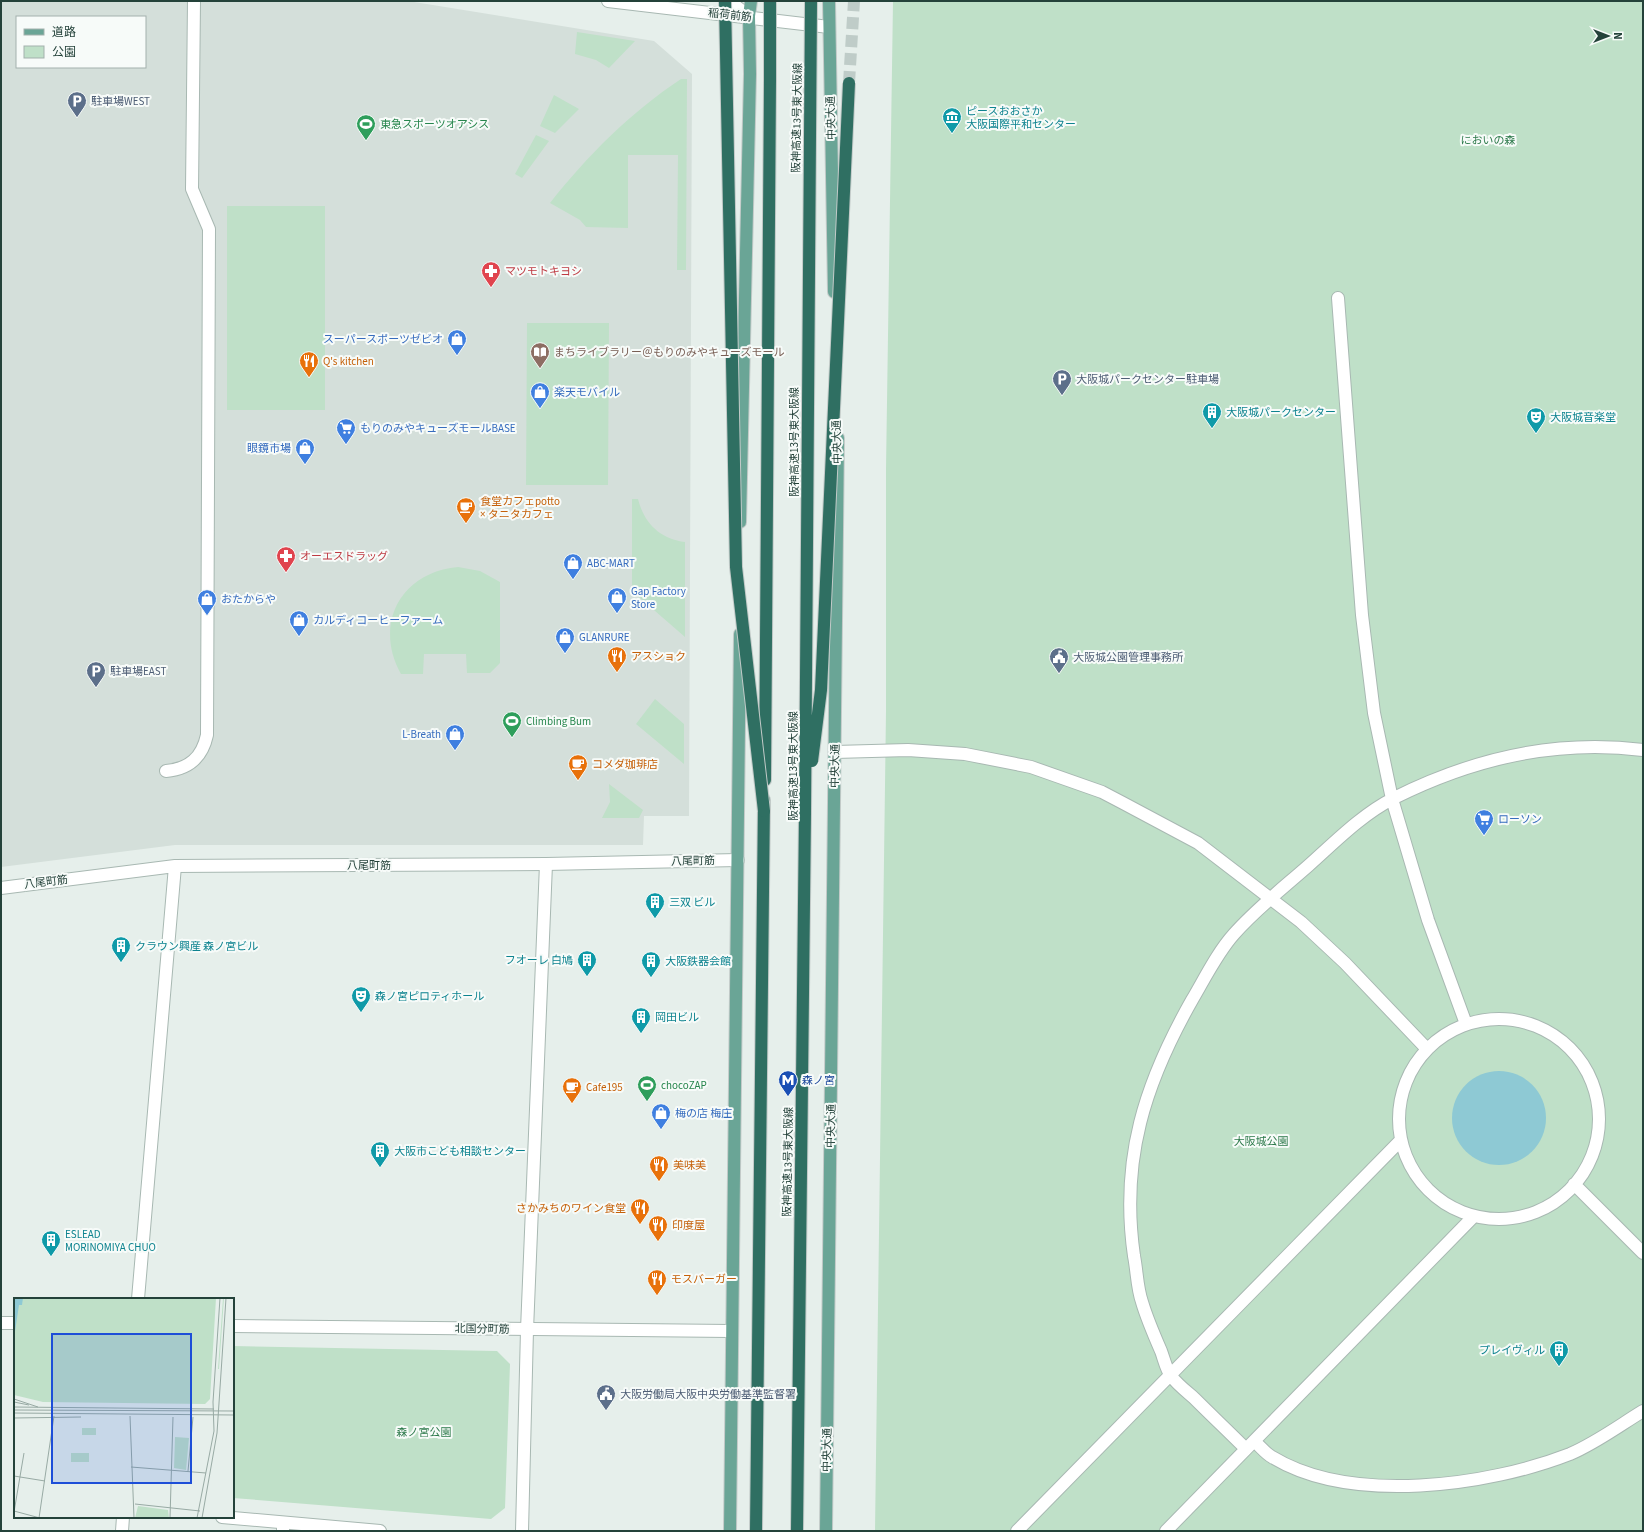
<svg xmlns="http://www.w3.org/2000/svg" width="1644" height="1532" viewBox="0 0 1644 1532" font-family="'Source Sans 3','Noto Sans JP',sans-serif">
  <style>
    .built { fill: #d4dfda; fill-rule: evenodd }
    .green { fill: #bfe0c8 }
    .water { fill: #8ec9d4 }
    .lines { fill: none; stroke-linecap: round; stroke-linejoin: round }
    .motorway-tunnel { stroke: #bfccc8; stroke-width: 12; stroke-dasharray: 12 6; stroke-linecap: butt }
    .service-casing { stroke: #a8b8b2; stroke-width: 14 }
    .pedestrian-casing { stroke: #a8b8b2; stroke-width: 14 }
    .minor-casing { stroke: #a8b8b2; stroke-width: 14 }
    .tertiary-casing { stroke: #a8b8b2; stroke-width: 14 }
    .primary-casing { stroke: #c2cac8; stroke-width: 14 }
    .motorway-casing { stroke: #c2cac8; stroke-width: 14 }
    .service { stroke: #fff; stroke-width: 12 }
    .pedestrian { stroke: #fff; stroke-width: 12 }
    .minor { stroke: #fff; stroke-width: 12 }
    .tertiary { stroke: #fff; stroke-width: 12 }
    .primary { stroke: #6aa596; stroke-width: 12 }
    .motorway { stroke: #2f6f62; stroke-width: 12 }
    .motorway-bridge-casing { stroke: #c2cac8; stroke-width: 14; stroke-linecap: butt }
    .motorway-bridge { stroke: #2f6f62; stroke-width: 12 }
    .labels { text-anchor: middle; dominant-baseline: central; stroke-width: 4; stroke-linejoin: round; paint-order: stroke }
    .street-label { font-size: 11px; fill: #24423a; stroke: #f7fbf9 }
    .service-label { font-size: 11px; fill: #4e5e75; stroke: #f7fbf9; text-anchor: start }
    .culture-label { font-size: 11px; fill: #0d838f; stroke: #f7fbf9; text-anchor: start }
    .leisure-label { font-size: 11px; fill: #27864d; stroke: #f7fbf9; text-anchor: start }
    .park-label { font-size: 11px; fill: #2d7a4b; stroke: #f7fbf9 }
    .health-label { font-size: 11px; fill: #be3a42; stroke: #f7fbf9; text-anchor: start }
    .shop-label { font-size: 11px; fill: #366cbe; stroke: #f7fbf9; text-anchor: start }
    .education-label { font-size: 11px; fill: #785e54; stroke: #f7fbf9; text-anchor: start }
    .food-label { font-size: 11px; fill: #c56008; stroke: #f7fbf9; text-anchor: start }
    .transit-label { font-size: 11px; fill: #164399; stroke: #f7fbf9; text-anchor: start }
    .inset-road { fill: none; stroke: #98aaa4; stroke-width: 1 }
    .view { fill: #1d4ed8; fill-opacity: 0.15; stroke: #1d4ed8; stroke-width: 2 }
    .inset-edge { fill: none; stroke: #24423a; stroke-width: 2 }
  </style>
  <rect width="100%" height="100%" fill="#e6efeb"/>
  <path class="built" d="M1 1H408L654 41 692 74 689 816H644L643 845H175L1 867ZM17 17H145V67H17Z"/>
  <path class="green" d="M893 1H1643V1531H875L886 711V469Z
    M577 32 635 41 609 68 596 60 575 54Z
    M681 79H687L686 270H677L678 155H628V228L586 227 580 220 550 203C588 155 630 113 681 79Z
    M554 95 579 109 555 133 540 126Z
    M536 135 549 141 522 178 515 174Z
    M227 206H325V410H227Z
    M527 323H609L608 485H526Z
    M632 499H638C644 523 660 539 685 542V637L632 591Z
    M458 567 480 571 500 582V663L490 673H467L466 654H424L423 674H401C373 624 401 572 458 567Z
    M655 699 684 724V764L636 724Z
    M609 784 643 810 639 818H602L610 802Z
    M233 1346 497 1351 510 1364 505 1508 491 1519 233 1498Z"/>
  <path class="water" d="M1452 1118a47 47 0 1 1 94 0a47 47 0 1 1-94 0Z"/>
  <g class="lines">
    <path class="motorway-tunnel" d="M849 83 854 1"/>
    <g class="service-casing">
      <path id="service" d="M166 771C189 769 202 758 207 735L209 229 192 189 194 1"/>
    </g>
    <g class="pedestrian-casing">
      <path id="pedestrian" d="M1338 298 1362 615 1374 713 1392 799 1428 920 1466 1024
        M835 752 908 750 965 754 1031 767 1102 792 1123 803 1198 843 1301 922 1345 963 1427 1049
        M1399 1119a100 100 0 1 1 200 0a100 100 0 1 1-200 0Z
        M1574 1184 1643 1253
        M1254 1441C1260 1446 1265 1453 1272 1457 1351 1505 1488 1486 1570 1454 1596 1443 1620 1425 1643 1411
        M1246 1449C1229 1432 1211 1415 1194 1398 1186 1391 1177 1384 1171 1376 1166 1369 1164 1359 1161 1351 1154 1335 1147 1319 1142 1302 1137 1288 1137 1271 1134 1256 1120 1159 1145 1083 1192 1000 1205 978 1217 953 1234 934 1256 909 1283 888 1308 866 1335 842 1361 815 1394 798 1472 759 1557 739 1643 750
        M1017 1531 1401 1140
        M1166 1531 1474 1216"/>
    </g>
    <g class="minor-casing">
      <path id="minor" d="M729 1 749 16
        M283 1531V1523
        M522 1531 527 1330 546 864"/>
    </g>
    <g class="tertiary-casing">
      <path id="tertiary" d="M608 1 829 27
        M1 888 175 866 546 864 738 860
        M138 1299 175 866
        M1 1323H15
        M233 1326 731 1331
        M222 1517 380 1531
        M122 1531 123 1517"/>
    </g>
    <g class="primary-casing">
      <path id="primary" d="M829 1 834 292
        M740 522 750 74 749 16 751 1
        M730 1531 740 634
        M826 1531 838 438"/>
    </g>
    <g class="motorway-casing">
      <path id="motorway" d="M765 780 770 80
        M756 1531 764 800"/>
    </g>
    <use href="#service" class="service"/>
    <use href="#pedestrian" class="pedestrian"/>
    <use href="#minor" class="minor"/>
    <use href="#tertiary" class="tertiary"/>
    <use href="#primary" class="primary"/>
    <use href="#motorway" class="motorway"/>
    <g class="motorway-bridge-casing">
      <path id="motorway-bridge" d="M725 1 736 567 764 811
        M770 1V80
        M812 761 821 690 849 83
        M797 1531 805 813 811 1"/>
    </g>
    <use href="#motorway-bridge" class="motorway-bridge"/>
  </g>
  <defs>
    <g id="parking-pin" transform="scale(1)"><path d="M0 17L-7.5 6A9.5 9.5 0 1 1 7.5 6Z" fill="#5c6f8a" stroke="#f7fbf9"/><path d="M-3.5-5.5H1a3.5 3.5 0 0 1 0 7H-1V5.5H-3.5ZM-1-3.4V-.6H.8a1.4 1.4 0 0 0 0-2.8Z" fill="#fff"/></g>
    <g id="museum-pin" transform="scale(1)"><path d="M0 17L-7.5 6A9.5 9.5 0 1 1 7.5 6Z" fill="#0f9aa8" stroke="#f7fbf9"/><path d="M0-6L6-3V-2H-6V-3ZM-5-1h2V3h-2ZM-1-1h2V3h-2ZM3-1h2V3H3ZM-6 4H6V6H-6Z" fill="#fff"/></g>
    <g id="stadium-pin" transform="scale(1)"><path d="M0 17L-7.5 6A9.5 9.5 0 1 1 7.5 6Z" fill="#2e9e5b" stroke="#f7fbf9"/><path d="M0-5a6.5 5 0 1 0 0 10a6.5 5 0 1 0 0-10ZM-3.5-1.8h7v3.6h-7Z" fill="#fff"/></g>
    <g id="pharmacy-pin" transform="scale(1)"><path d="M0 17L-7.5 6A9.5 9.5 0 1 1 7.5 6Z" fill="#e0444e" stroke="#f7fbf9"/><path d="M-2-6h4v4h4v4h-4v4h-4v-4h-4v-4h4Z" fill="#fff"/></g>
    <g id="shop-pin" transform="scale(1)"><path d="M0 17L-7.5 6A9.5 9.5 0 1 1 7.5 6Z" fill="#3f7fe0" stroke="#f7fbf9"/><path d="M-5-2.5h2.3a2.7 3.5 0 0 1 5.4 0H5L5.5 6h-11ZM-1.5-2.5h3a1.5 2.3 0 0 0-3 0Z" fill="#fff"/></g>
    <g id="library-pin" transform="scale(1)"><path d="M0 17L-7.5 6A9.5 9.5 0 1 1 7.5 6Z" fill="#8d6e63" stroke="#f7fbf9"/><path d="M-6-4Q-3-5.5-.7-3.5V5Q-3 3-6 4ZM6-4Q3-5.5 .7-3.5V5Q3 3 6 4Z" fill="#fff"/></g>
    <g id="restaurant-pin" transform="scale(1)"><path d="M0 17L-7.5 6A9.5 9.5 0 1 1 7.5 6Z" fill="#e8710a" stroke="#f7fbf9"/><path d="M-5-6h1v4h1v-4h1v4h1v-4h1v5L-1.5 .5V6h-2V.5L-5-1ZM5-6V6H3V1.5H1.5Q1.5-4 5-6Z" fill="#fff"/></g>
    <g id="building-pin" transform="scale(1)"><path d="M0 17L-7.5 6A9.5 9.5 0 1 1 7.5 6Z" fill="#0f9aa8" stroke="#f7fbf9"/><path d="M-4-6H4V6H1V3H-1V6H-4ZM-2.5-4.3h1.7v1.8h-1.7ZM.8-4.3h1.7v1.8H.8ZM-2.5-1h1.7V.8h-1.7ZM.8-1h1.7V.8H.8Z" fill="#fff"/></g>
    <g id="theatre-pin" transform="scale(1)"><path d="M0 17L-7.5 6A9.5 9.5 0 1 1 7.5 6Z" fill="#0f9aa8" stroke="#f7fbf9"/><path d="M-5-5.5Q0-4 5-5.5V0Q5 5 0 6Q-5 5-5 0ZM-3.3-2.5H-1v1.5H-3.3ZM1-2.5H3.3v1.5H1ZM-2.8 1Q0 5.5 2.8 1Z" fill="#fff"/></g>
    <g id="supermarket-pin" transform="scale(1)"><path d="M0 17L-7.5 6A9.5 9.5 0 1 1 7.5 6Z" fill="#3f7fe0" stroke="#f7fbf9"/><path d="M-6-5.5h2.5l.6 2H6L4.5 2H-2.5L-4.4-4H-6ZM-1.5 3.2a1.3 1.3 0 1 0 .1 0ZM3 3.2a1.3 1.3 0 1 0 .1 0Z" fill="#fff"/></g>
    <g id="cafe-pin" transform="scale(1)"><path d="M0 17L-7.5 6A9.5 9.5 0 1 1 7.5 6Z" fill="#e8710a" stroke="#f7fbf9"/><path d="M-5.5-4.5H6V0H3Q3 3.5 0 3.5H-2.5Q-5.5 3.5-5.5 0ZM3-3.2v2h1.7v-2ZM-6 4.5H4V6H-6Z" fill="#fff"/></g>
    <g id="civic-pin" transform="scale(1)"><path d="M0 17L-7.5 6A9.5 9.5 0 1 1 7.5 6Z" fill="#5c6f8a" stroke="#f7fbf9"/><path d="M-.6-6.5H3V-4.5H.6V-3L4-1V1h2V6H-6V1h2V-1L-.6-3ZM-1.2 2.5V6h2.4V2.5Z" fill="#fff"/></g>
    <g id="metro-pin" transform="scale(1)"><path d="M0 17L-7.5 6A9.5 9.5 0 1 1 7.5 6Z" fill="#1a4fb4" stroke="#f7fbf9"/><path d="M-5.5 5V-5H-3L0 0L3-5H5.5V5H3V-.5L0 4L-3-.5V5Z" fill="#fff"/></g>
  </defs>
  <g fill-rule="evenodd">
    <use href="#parking-pin" x="77" y="101"/>
    <use href="#museum-pin" x="952" y="117"/>
    <use href="#stadium-pin" x="366" y="124"/>
    <use href="#pharmacy-pin" x="491" y="271"/>
    <use href="#shop-pin" x="457" y="339"/>
    <use href="#library-pin" x="540" y="352"/>
    <use href="#restaurant-pin" x="309" y="361"/>
    <use href="#parking-pin" x="1062" y="379"/>
    <use href="#shop-pin" x="540" y="392"/>
    <use href="#building-pin" x="1212" y="412"/>
    <use href="#theatre-pin" x="1536" y="417"/>
    <use href="#supermarket-pin" x="346" y="428"/>
    <use href="#shop-pin" x="305" y="448"/>
    <use href="#cafe-pin" x="466" y="507"/>
    <use href="#pharmacy-pin" x="286" y="556"/>
    <use href="#shop-pin" x="573" y="563"/>
    <use href="#shop-pin" x="617" y="597"/>
    <use href="#shop-pin" x="207" y="599"/>
    <use href="#shop-pin" x="299" y="620"/>
    <use href="#shop-pin" x="565" y="637"/>
    <use href="#restaurant-pin" x="617" y="656"/>
    <use href="#civic-pin" x="1059" y="657"/>
    <use href="#parking-pin" x="96" y="671"/>
    <use href="#stadium-pin" x="512" y="721"/>
    <use href="#shop-pin" x="455" y="734"/>
    <use href="#cafe-pin" x="578" y="764"/>
    <use href="#supermarket-pin" x="1484" y="819"/>
    <use href="#building-pin" x="655" y="902"/>
    <use href="#building-pin" x="121" y="946"/>
    <use href="#building-pin" x="587" y="960"/>
    <use href="#building-pin" x="651" y="961"/>
    <use href="#theatre-pin" x="361" y="996"/>
    <use href="#building-pin" x="641" y="1017"/>
    <use href="#metro-pin" x="788" y="1080"/>
    <use href="#stadium-pin" x="647" y="1085"/>
    <use href="#cafe-pin" x="572" y="1087"/>
    <use href="#shop-pin" x="661" y="1113"/>
    <use href="#building-pin" x="380" y="1151"/>
    <use href="#restaurant-pin" x="659" y="1165"/>
    <use href="#restaurant-pin" x="640" y="1208"/>
    <use href="#restaurant-pin" x="658" y="1225"/>
    <use href="#building-pin" x="51" y="1240"/>
    <use href="#restaurant-pin" x="657" y="1279"/>
    <use href="#building-pin" x="1559" y="1350"/>
    <use href="#civic-pin" x="606" y="1394"/>
  </g>
  <g class="labels">
    <g class="street-label">
      <text transform="translate(730 15) rotate(6)">稲荷前筋</text>
      <text transform="translate(797 118) rotate(-89)">阪神高速13号東大阪線</text>
      <text transform="translate(831 118) rotate(-91)">中央大通</text>
      <text transform="translate(794 442) rotate(-90)">阪神高速13号東大阪線</text>
      <text transform="translate(837 442) rotate(-91)">中央大通</text>
      <text transform="translate(793 766) rotate(-90)">阪神高速13号東大阪線</text>
      <text transform="translate(835 766) rotate(-89)">中央大通</text>
      <text transform="translate(693 861) rotate(-1)">八尾町筋</text>
      <text x="369" y="865">八尾町筋</text>
      <text transform="translate(46 882) rotate(-7)">八尾町筋</text>
      <text transform="translate(831 1126) rotate(-89)">中央大通</text>
      <text transform="translate(788 1162) rotate(-89)">阪神高速13号東大阪線</text>
      <text transform="translate(482 1329) rotate(1)">北国分町筋</text>
      <text transform="translate(827 1450) rotate(-89)">中央大通</text>
    </g>
    <g class="service-label">
      <text x="91" y="101">駐車場WEST</text>
      <text x="1076" y="379">大阪城パークセンター駐車場</text>
      <text x="1073" y="657">大阪城公園管理事務所</text>
      <text x="110" y="671">駐車場EAST</text>
      <text x="620" y="1394">大阪労働局大阪中央労働基準監督署</text>
    </g>
    <g class="culture-label">
      <text x="966" y="111">ピースおおさか<tspan x="966" dy="13">大阪国際平和センター</tspan></text>
      <text x="1226" y="412">大阪城パークセンター</text>
      <text x="1550" y="417">大阪城音楽堂</text>
      <text x="669" y="902">三双 ビル</text>
      <text x="135" y="946">クラウン興産 森ノ宮ビル</text>
      <text x="573" y="960" text-anchor="end">フオーレ 白鳩</text>
      <text x="665" y="961">大阪鉄器会館</text>
      <text x="375" y="996">森ノ宮ピロティホール</text>
      <text x="655" y="1017">岡田ビル</text>
      <text x="394" y="1151">大阪市こども相談センター</text>
      <text x="65" y="1234">ESLEAD<tspan x="65" dy="13">MORINOMIYA CHUO</tspan></text>
      <text x="1545" y="1350" text-anchor="end">プレイヴィル</text>
    </g>
    <g class="leisure-label">
      <text x="380" y="124">東急スポーツオアシス</text>
      <text x="526" y="721">Climbing Bum</text>
      <text x="661" y="1085">chocoZAP</text>
    </g>
    <g class="park-label">
      <text x="1488" y="140">においの森</text>
      <text x="1261" y="1141">大阪城公園</text>
      <text x="424" y="1432">森ノ宮公園</text>
    </g>
    <g class="health-label">
      <text x="505" y="271">マツモトキヨシ</text>
      <text x="300" y="556">オーエスドラッグ</text>
    </g>
    <g class="shop-label">
      <text x="443" y="339" text-anchor="end">スーパースポーツゼビオ</text>
      <text x="554" y="392">楽天モバイル</text>
      <text x="360" y="428">もりのみやキューズモールBASE</text>
      <text x="291" y="448" text-anchor="end">眼鏡市場</text>
      <text x="587" y="563">ABC-MART</text>
      <text x="631" y="591">Gap Factory<tspan x="631" dy="13">Store</tspan></text>
      <text x="221" y="599">おたからや</text>
      <text x="313" y="620">カルディコーヒーファーム</text>
      <text x="579" y="637">GLANRURE</text>
      <text x="441" y="734" text-anchor="end">L-Breath</text>
      <text x="1498" y="819">ローソン</text>
      <text x="675" y="1113">梅の店 梅庄</text>
    </g>
    <g class="education-label">
      <text x="554" y="352">まちライブラリー＠もりのみやキューズモール</text>
    </g>
    <g class="food-label">
      <text x="323" y="361">Q's kitchen</text>
      <text x="480" y="501">食堂カフェpotto<tspan x="480" dy="13">× タニタカフェ</tspan></text>
      <text x="631" y="656">アスショク</text>
      <text x="592" y="764">コメダ珈琲店</text>
      <text x="586" y="1087">Cafe195</text>
      <text x="673" y="1165">美味美</text>
      <text x="626" y="1208" text-anchor="end">さかみちのワイン食堂</text>
      <text x="672" y="1225">印度屋</text>
      <text x="671" y="1279">モスバーガー</text>
    </g>
    <g class="transit-label">
      <text x="802" y="1080">森ノ宮</text>
    </g>
  </g>
  <g transform="translate(14 1298)">
    <rect width="220" height="220" fill="#e6efeb"/>
    <path d="M0 0H202L196 101 191 106 29 104 0 97ZM209 0H210L205 71H204ZM68 130H82V137H68ZM161 139 175 140 172 172 160 170ZM57 155H75V164H57ZM124 208 154 212 155 220H121Z" fill="#bfe0c8"/>
    <path d="M0 0H9L8 7H5L0 40Z" fill="#8ec9d4"/>
    <path class="inset-road" d="M0 101 24 109M0 104 15 107M0 109 200 111M0 112 220 113M0 115 220 117M116 118 120 220M0 120 67 119M117 169 192 175M174 173 179 119M0 178 31 183M121 206 186 213M0 213 26 220M0 214 10 155M25 220 40 118M156 220 159 119M183 220 200 133 199 104 206 0M188 220 203 135 212 0"/>
    <path class="view" d="M38 36H177V185H38Z"/>
    <rect width="220" height="220" class="inset-edge"/>
  </g>
  <rect width="1644" height="1532" fill="none" stroke="#24423a" stroke-width="4"/>
  <rect x="16" y="16" width="130" height="52" fill="#f7fbf9" stroke="#a3b1ad"/>
  <rect x="24" y="29" width="20" height="6" fill="#6aa596" stroke="#a3b1ad"/>
  <text x="52" y="36" font-size="12" fill="#24423a">道路</text>
  <rect x="24" y="46" width="20" height="12" fill="#bfe0c8" stroke="#a3b1ad"/>
  <text x="52" y="56" font-size="12" fill="#24423a">公園</text>
  <g transform="translate(1608 36) rotate(90)" stroke="#f7fbf9" stroke-width="3" paint-order="stroke">
  <path d="M0-3L7 15L0 10L-7 15Z" fill="#24423a"/>
  <text y="-6" font-size="11" font-weight="bold" text-anchor="middle" fill="#24423a">N</text>
  </g>
</svg>
